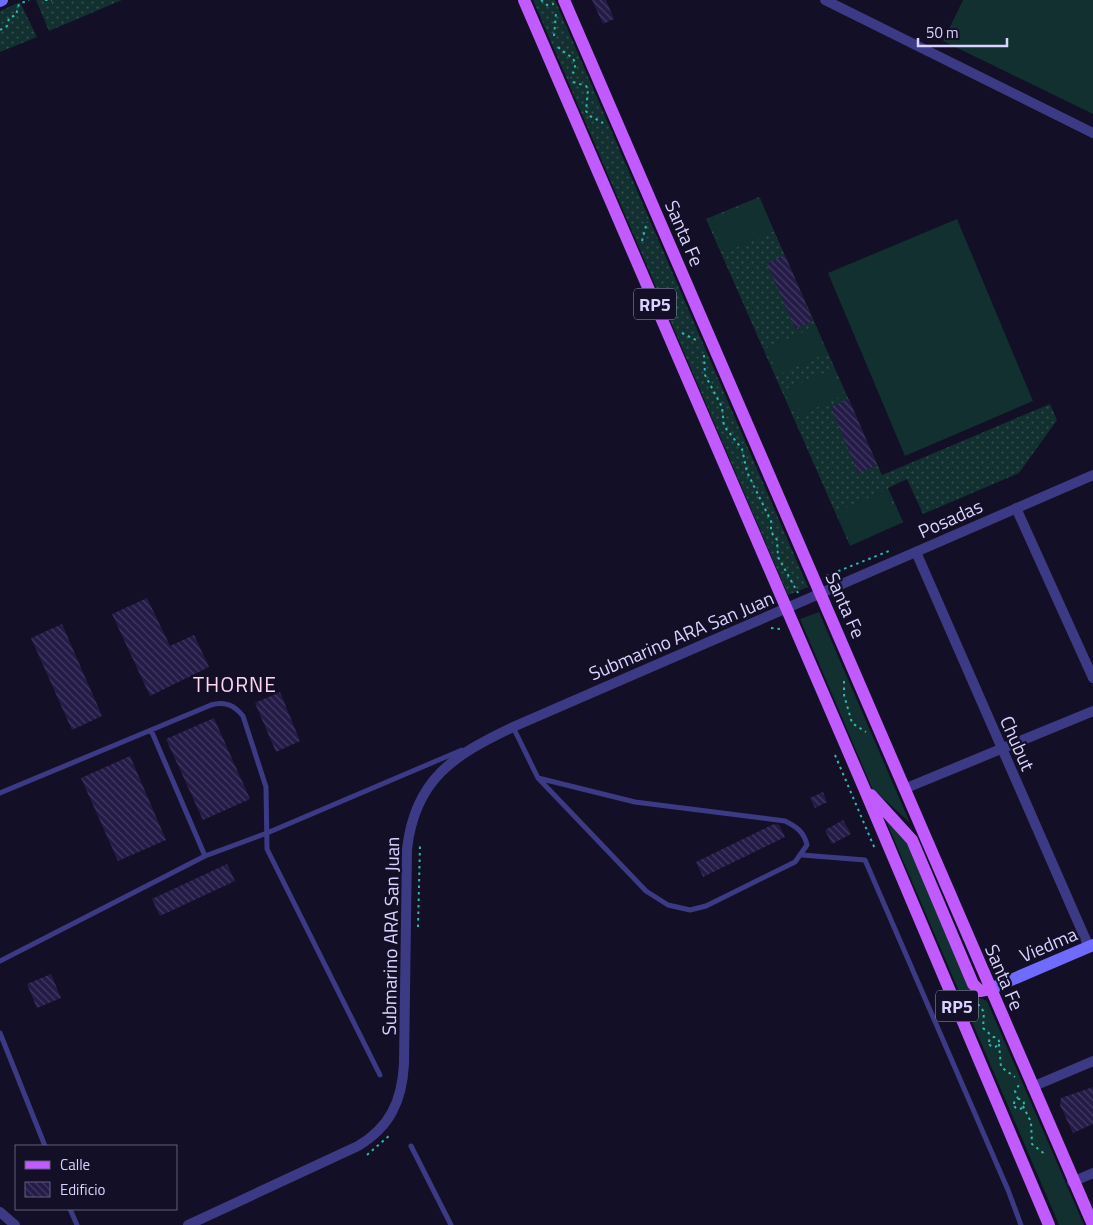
<svg xmlns="http://www.w3.org/2000/svg" width="1093" height="1225" viewBox="0 0 1093 1225" font-family="'Titillium Web',sans-serif">
  <style>
    .grass { fill: url(#grass-dots) }
    .garden { fill: #12302f }
    .building { fill: url(#building-back-hatch) }
    .lines { fill: none; stroke-linecap: round; stroke-linejoin: round }
    .path { stroke: #2fb8b0; stroke-width: 2; stroke-dasharray: 2.5 4; stroke-linecap: butt }
    .lane { stroke: #3d3a85; stroke-width: 5 }
    .street { stroke: #3d3a85; stroke-width: 10 }
    .secondary { stroke: #6f6bff; stroke-width: 12 }
    .primary { stroke: #c25bff; stroke-width: 12 }
    .labels { text-anchor: middle; dominant-baseline: central; stroke-width: 4.5; stroke-linejoin: round; paint-order: stroke }
    .shield { fill: #130f26; stroke: #9e99be; stroke-width: 1 }
    .shield-label { font-size: 18px; font-weight: bold; fill: #d9d4ff }
    .street-label { font-size: 19px; fill: #d9d4ff; stroke: #130f26 }
    .quarter-label { font-size: 21px; letter-spacing: 1px; fill: #ffd6f0; stroke: #130f26 }
  </style>
  <defs>
    <pattern id="grass-dots" width="8" height="8" patternUnits="userSpaceOnUse" patternTransform="scale(1.25)"><rect width="8" height="8" fill="#12302f"/><path d="M2 2h.1M6 6h.1" fill="none" stroke="#344d4e" stroke-width="1.8" stroke-linecap="round"/></pattern>
    <pattern id="building-back-hatch" width="6" height="6" patternUnits="userSpaceOnUse" patternTransform="scale(1.25)"><rect width="6" height="6" fill="#241b47"/><path d="M-1 5l2 2M0 0l6 6M5-1l2 2" fill="none" stroke="#433b63"/></pattern>
  </defs>
  <rect width="100%" height="100%" fill="#130f26"/>
  <path class="grass" d="M36 0H122L49 31Z
    M533 0H555L808 587 788 595Z
    M20 2 37 37 0 52V11Z
    M759 197 882 475 1050 404 1057 420 1019 473 923 514 907 479 888 488 903 522 850 546 706 219Z"/>
  <path class="garden" d="M963 0H1093V114L943 41Z
    M760 198 774 231 724 253 710 220Z
    M957 219 1033 401 905 456 828 273Z
    M815 327 827 353 778 375 767 348Z
    M833 369 844 395 796 417 784 390Z
    M886 490 901 523 851 545 836 512Z
    M819 612 910 823 872 788 800 619Z
    M884 816 906 839 973 995 987 1001 1084 1225H1059Z"/>
  <path class="building" d="M592 0H606L614 19 603 24Z
    M785 255 813 321 795 329 767 263Z
    M849 399 877 465 858 473 831 407Z
    M147 598 170 646 194 635 209 667 150 696 112 614Z
    M62 624 102 716 72 730 31 638Z
    M280 692 300 741 276 752 255 703Z
    M214 718 250 799 203 820 166 739Z
    M130 756 166 840 118 861 81 778Z
    M823 792 827 802 815 808 810 798Z
    M843 820 851 834 832 844 825 830Z
    M774 824 779 825 785 837 703 877 696 862Z
    M227 864 235 881 160 916 152 899Z
    M51 974 61 998 37 1008 27 984Z
    M1093 1087V1124L1073 1133 1060 1105 1061 1098Z"/>
  <g class="lines">
    <path class="path" d="M45 0H52
      M541 0 547 5 554 4
      M0 30 7 26 9 18 16 15 19 4 29 0
      M554 36 556 13
      M558 47C571 59 581 57 571 78
      M573 82 586 86 588 89 586 111 590 116 603 123
      M642 241 647 222
      M682 333 698 341
      M704 355 705 375 722 407 724 426 742 449 747 472 771 521V532L777 540 778 557 798 593
      M826 576 889 551
      M771 628 781 629
      M844 681V695L852 723 866 732
      M835 755 875 849
      M418 927 420 844
      M978 1004 984 1012 983 1028 993 1037
      M989 1042a5 5 0 1 1 10 0a5 5 0 1 1-10 0Z
      M999 1044 1001 1067 1015 1077
      M1018 1099 1015 1091 1019 1085
      M1014 1104a5 5 0 1 1 10 0a5 5 0 1 1-10 0Z
      M1023 1106 1031 1122 1032 1144 1046 1155
      M367 1155 390 1135"/>
    <path class="lane" d="M513 727 538 778 646 891 668 905 690 910 706 906 795 862 807 845C804 832 797 827 785 821L635 802 538 778
      M151 730 205 856
      M0 793 211 705C225 701 234 705 243 716L266 787 267 849 380 1075
      M802 855 865 860 1008 1190 1021 1225
      M0 961 205 856 267 833 462 750
      M0 1033 45 1146
      M411 1146 451 1225
      M70 1209 77 1225"/>
    <path class="street" d="M825 0 1093 133
      M1016 508 1093 678
      M916 552 1089 947
      M904 789 1093 711
      M1032 1087 1093 1061
      M1072 1182 1093 1173
      M0 1212 15 1225
      M188 1225 358 1146C390 1127 402 1101 404 1064L407 849C415 779 454 755 513 727L1093 475"/>
    <path class="secondary" d="M0 1 2 0
      M990 989 1093 945"/>
    <path class="primary" d="M524 0 864 788 1049 1225
      M564 0 1093 1225
      M871 795 912 840 973 984 980 991 990 989"/>
  </g>
  <g class="labels">
    <g class="shield">
      <rect x="634" y="288.5" width="42" height="31" rx="4"/>
      <rect x="936" y="990.5" width="42" height="31" rx="4"/>
    </g>
    <g class="shield-label">
      <text x="655" y="304">RP5</text>
      <text x="957" y="1006">RP5</text>
    </g>
    <g class="street-label">
      <text transform="translate(685 233) rotate(67)">Santa Fe</text>
      <text transform="translate(950 518) rotate(-24)">Posadas</text>
      <text transform="translate(846 605) rotate(66)">Santa Fe</text>
      <text transform="translate(681 635) rotate(-23)">Submarino ARA San Juan</text>
      <text transform="translate(1018 743) rotate(66)">Chubut</text>
      <text transform="translate(390 936) rotate(-89)">Submarino ARA San Juan</text>
      <text transform="translate(1048 944) rotate(-23)">Viedma</text>
      <text transform="translate(1005 977) rotate(67)">Santa Fe</text>
    </g>
    <g class="quarter-label">
      <text x="235" y="684">THORNE</text>
    </g>
  </g>
  <rect x="15" y="1145" width="162" height="65" fill="#130f26" stroke="#625e7d"/>
  <rect x="25" y="1161" width="25" height="8" fill="#c25bff" stroke="#625e7d"/>
  <text x="60" y="1170" font-size="15" fill="#d9d4ff">Calle</text>
  <rect x="25" y="1182" width="25" height="15" fill="url(#building-back-hatch)" stroke="#625e7d"/>
  <text x="60" y="1195" font-size="15" fill="#d9d4ff">Edificio</text>
  <path d="M918 38v8h89v-8" fill="none" stroke="#d9d4ff" stroke-width="2.5"/>
  <text x="926" y="38" font-size="15" fill="#d9d4ff" stroke="#130f26" stroke-width="4" paint-order="stroke">50 m</text>
</svg>
